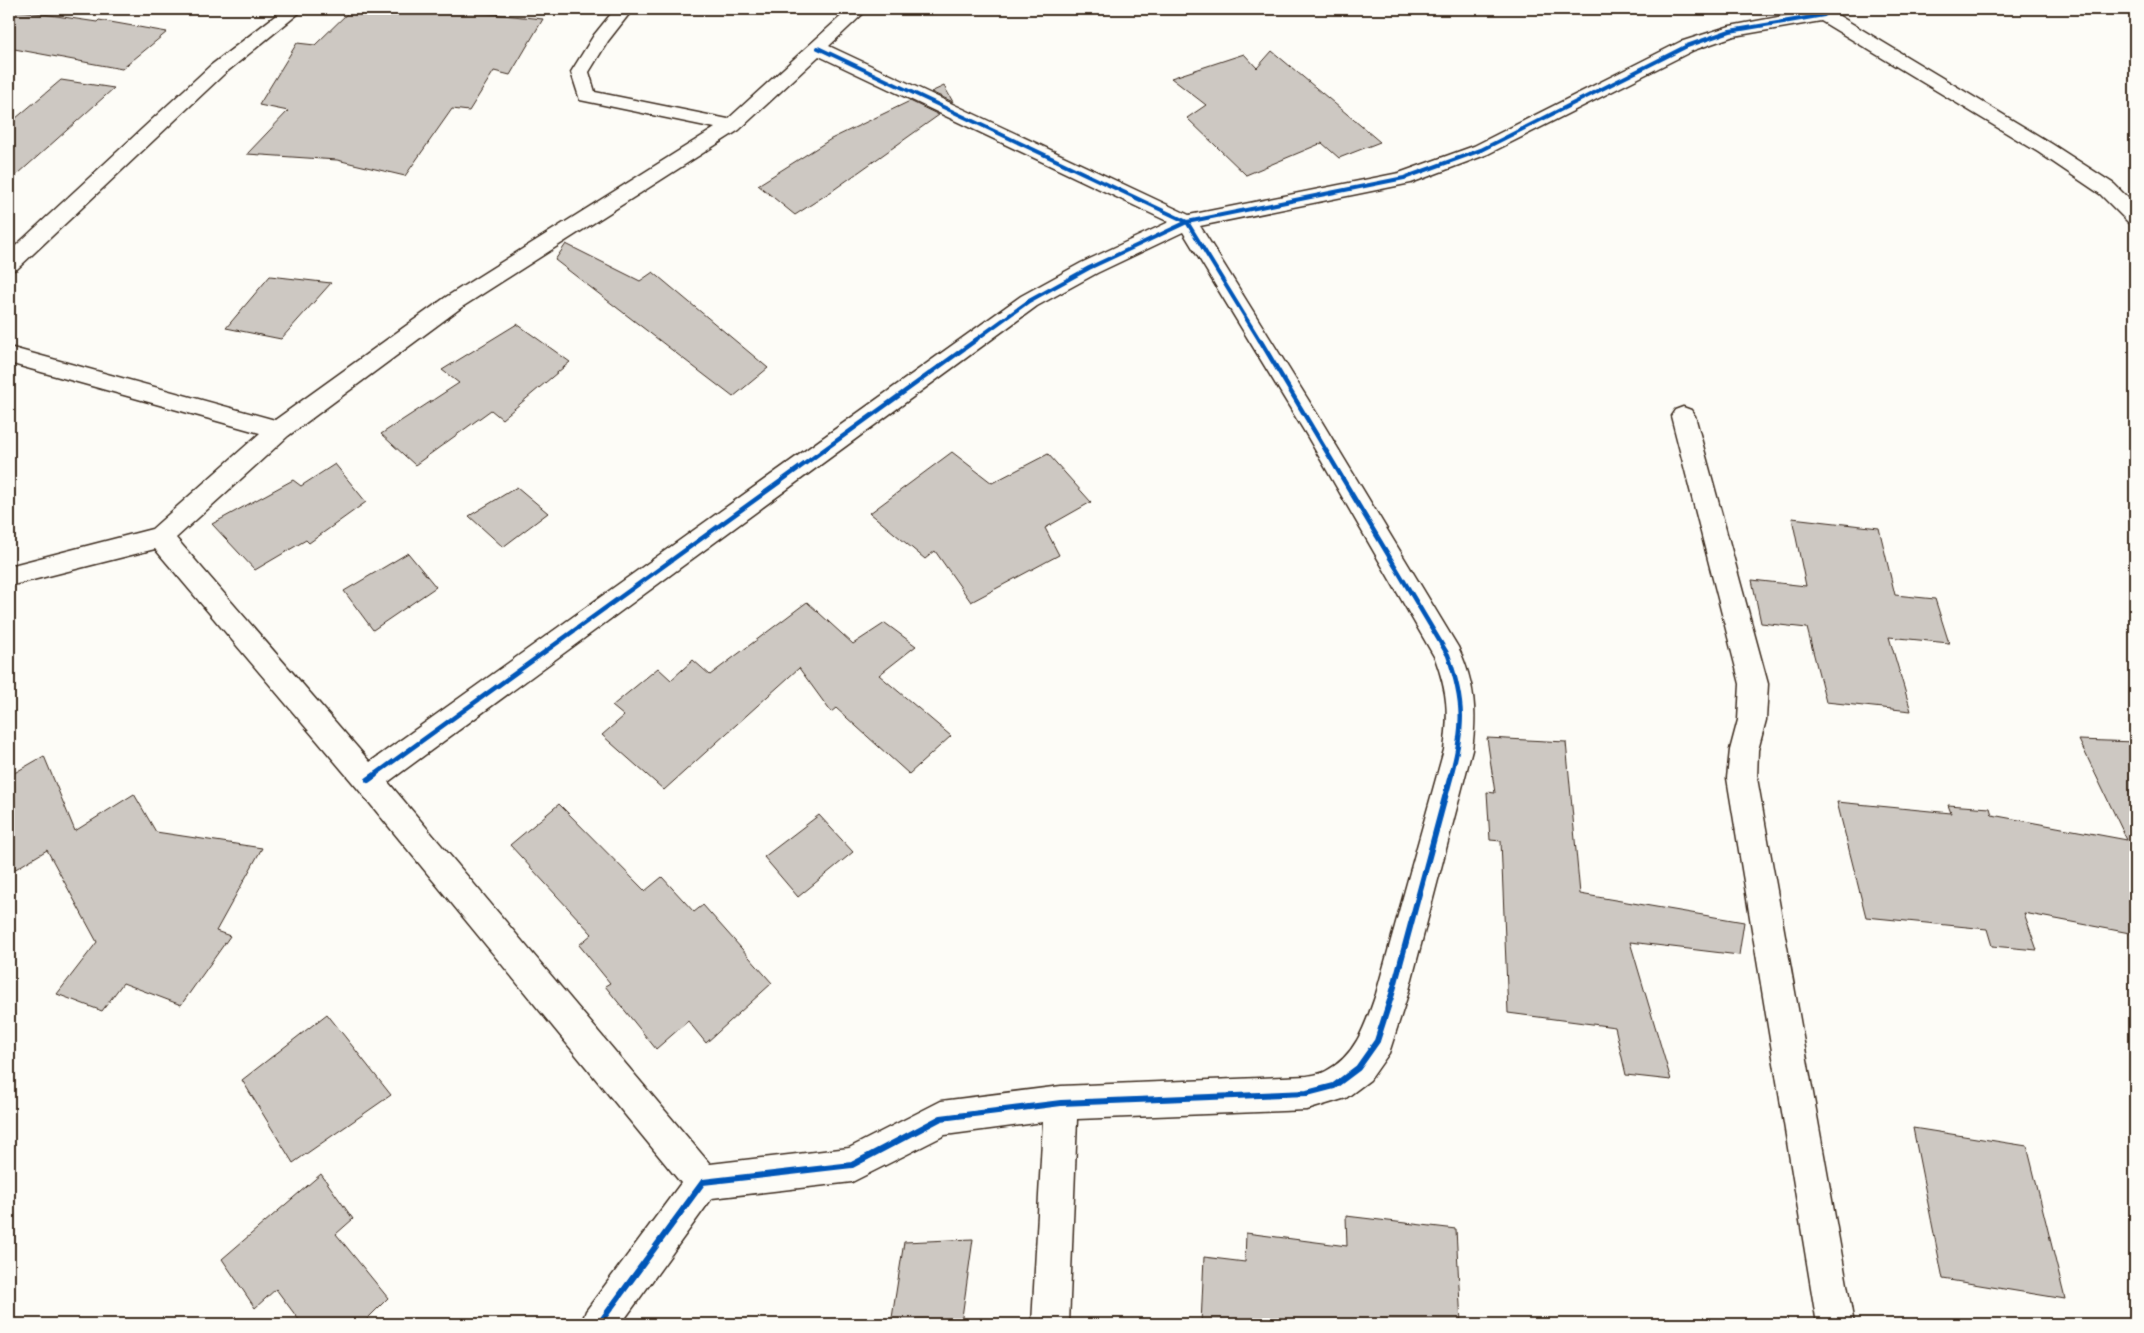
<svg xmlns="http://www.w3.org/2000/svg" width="2144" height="1333" viewBox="0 0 2144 1333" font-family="Pangolin,sans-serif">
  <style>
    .building { fill: #cdc8c2; stroke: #3b2a1e }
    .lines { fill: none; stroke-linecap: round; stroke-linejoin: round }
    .street-casing { stroke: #3b2a1e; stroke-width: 3 }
    .street { fill: #fdfcf7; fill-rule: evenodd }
    .cycleway-far2-casing { stroke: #fdfcf7; stroke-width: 6 }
    .cycleway-far1-casing { stroke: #fdfcf7; stroke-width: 8 }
    .cycleway-casing { stroke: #fdfcf7; stroke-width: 9 }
    .cycleway-far2 { stroke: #0057b8; stroke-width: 4 }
    .cycleway-far1 { stroke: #0057b8; stroke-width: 4.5 }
    .cycleway { stroke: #0057b8; stroke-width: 6 }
  </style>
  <rect width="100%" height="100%" fill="#fdfcf7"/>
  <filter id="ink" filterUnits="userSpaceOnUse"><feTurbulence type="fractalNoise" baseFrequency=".02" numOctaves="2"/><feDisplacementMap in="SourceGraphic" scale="10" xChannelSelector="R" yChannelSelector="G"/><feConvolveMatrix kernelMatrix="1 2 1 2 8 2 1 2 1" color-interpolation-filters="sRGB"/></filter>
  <g filter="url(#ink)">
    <path class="building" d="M9 9 97 22 99 20 167 32 122 69 9 48Z
      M352 9H442L543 19 510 75 494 71 469 111 452 109 405 176 337 160 247 154 288 111 259 105 297 43 315 45Z
      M1272 51 1334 103 1380 142 1339 158 1322 143 1246 175 1187 118 1206 105 1171 78 1244 54 1257 68Z
      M61 80 114 88 9 182V124Z
      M944 86 953 102 931 92Z
      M910 101 939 115 832 191 795 215 758 185 831 139Z
      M566 244 640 281 653 272 768 368 733 397 555 260Z
      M270 276 331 283 281 339 226 328Z
      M517 324 570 362 502 419 491 410 415 465 381 434 459 383 442 370Z
      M952 452 992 483 1048 454 1091 502 1045 528 1059 555 971 602 935 551 925 559 870 513Z
      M335 464 366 502 309 543 306 540 255 570 212 524 293 480 301 486Z
      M517 487 548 513 503 547 469 516Z
      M1792 518 1879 528 1895 595 1935 599 1949 643 1889 637 1911 711 1826 702 1807 628 1761 623 1752 580 1806 586Z
      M408 553 436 587 373 630 344 591Z
      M807 602 853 644 885 623 916 646 879 675 951 736 909 774 836 708 831 712 799 668 664 790 602 735 624 716 612 706 658 668 671 680 693 660 710 675Z
      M1487 738 1566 742 1580 894 1744 922 1739 955 1630 942 1671 1080 1626 1075 1615 1027 1508 1013 1501 841 1490 840 1487 792 1495 793Z
      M2079 740 2135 742V934L2024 913 2037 950 1992 946 1987 929 1866 917 1837 802 1951 813 1948 805 1990 808 1992 815 2127 840Z
      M44 756 75 831 134 794 156 832 262 848 216 931 230 936 181 1005 123 983 102 1011 57 994 97 942 47 850 9 873V776Z
      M559 804 645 891 662 877 694 912 703 905 772 983 706 1043 688 1021 656 1049 605 986 610 983 579 945 592 934 510 845Z
      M819 815 853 852 798 897 764 857Z
      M327 1014 391 1095 293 1163 242 1080Z
      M1913 1128 2027 1146 2065 1299 1943 1279Z
      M321 1174 353 1219 336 1234 388 1298 362 1324H302L276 1289 255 1308 222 1259Z
      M1346 1216 1456 1229 1461 1324H1201L1204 1257 1245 1262 1246 1233 1347 1246Z
      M973 1239 961 1324H891L904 1242Z"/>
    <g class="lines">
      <g class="street-casing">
        <path id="street" d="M284 9H304L224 74 17 269 9 271V252L210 66Z
          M615 9H633L608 41 589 72 595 92 728 119 849 9H868L829 46 1189 215 1399 173 1474 146 1680 42 1730 26 1821 9H1840L1836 14 2052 144 2114 184 2135 205V224L2128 222 2100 194 2038 152 1821 21 1734 36 1694 50 1488 154 1411 183 1200 226 1322 422 1458 647C1475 683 1477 711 1472 750L1408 994 1389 1053 1370 1080 1346 1098 1307 1110 1077 1119 1069 1324H1032L1043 1122 945 1135 852 1182 712 1198 621 1324H581L586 1311 681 1183 358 789 155 549 9 586V566L152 529 260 433 9 363V347L275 420 446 297 715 128 580 100 571 72 594 35ZM819 56 1169 222 1081 263 1021 296 370 762 176 538 288 436 462 307 739 130ZM1183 232 1306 434 1435 658C1448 694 1449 712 1444 750L1376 994C1366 1023 1356 1056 1326 1071 1321 1074 1313 1075 1307 1076L1061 1086 941 1101 849 1148 710 1164 388 782 1037 306 1097 273Z
          M1683 407 1691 410 1695 416 1768 684 1766 720 1758 750 1757 778 1854 1324H1817L1727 778 1730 750 1738 720 1740 684 1671 416 1675 410Z"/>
      </g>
      <use href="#street" class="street"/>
      <g class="cycleway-far2-casing">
        <path id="cycleway-far2" d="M818 48 1187 222 1260 341
          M974 341 1029 301 1089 268 1187 222 1404 178 1481 150 1687 46 1730 31 1824 15 1831 9"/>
      </g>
      <g class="cycleway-far1-casing">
        <path id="cycleway-far1" d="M1260 340 1448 655C1465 704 1464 727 1451 776
          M373 776 976 340"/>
      </g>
      <g class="cycleway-casing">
        <path id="cycleway" d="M368 780 375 775
          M599 1324 703 1182 852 1165 941 1118 1061 1103 1307 1093 1334 1086 1358 1068 1377 1041 1392 994 1451 775"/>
      </g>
      <use href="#cycleway-far2" class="cycleway-far2"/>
      <use href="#cycleway-far1" class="cycleway-far1"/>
      <use href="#cycleway" class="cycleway"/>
    </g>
  </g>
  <rect width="2144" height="1333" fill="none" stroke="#fdfcf7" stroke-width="30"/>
  <rect x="15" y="15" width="2114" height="1303" fill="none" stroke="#3b2a1e" stroke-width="2" filter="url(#ink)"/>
</svg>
